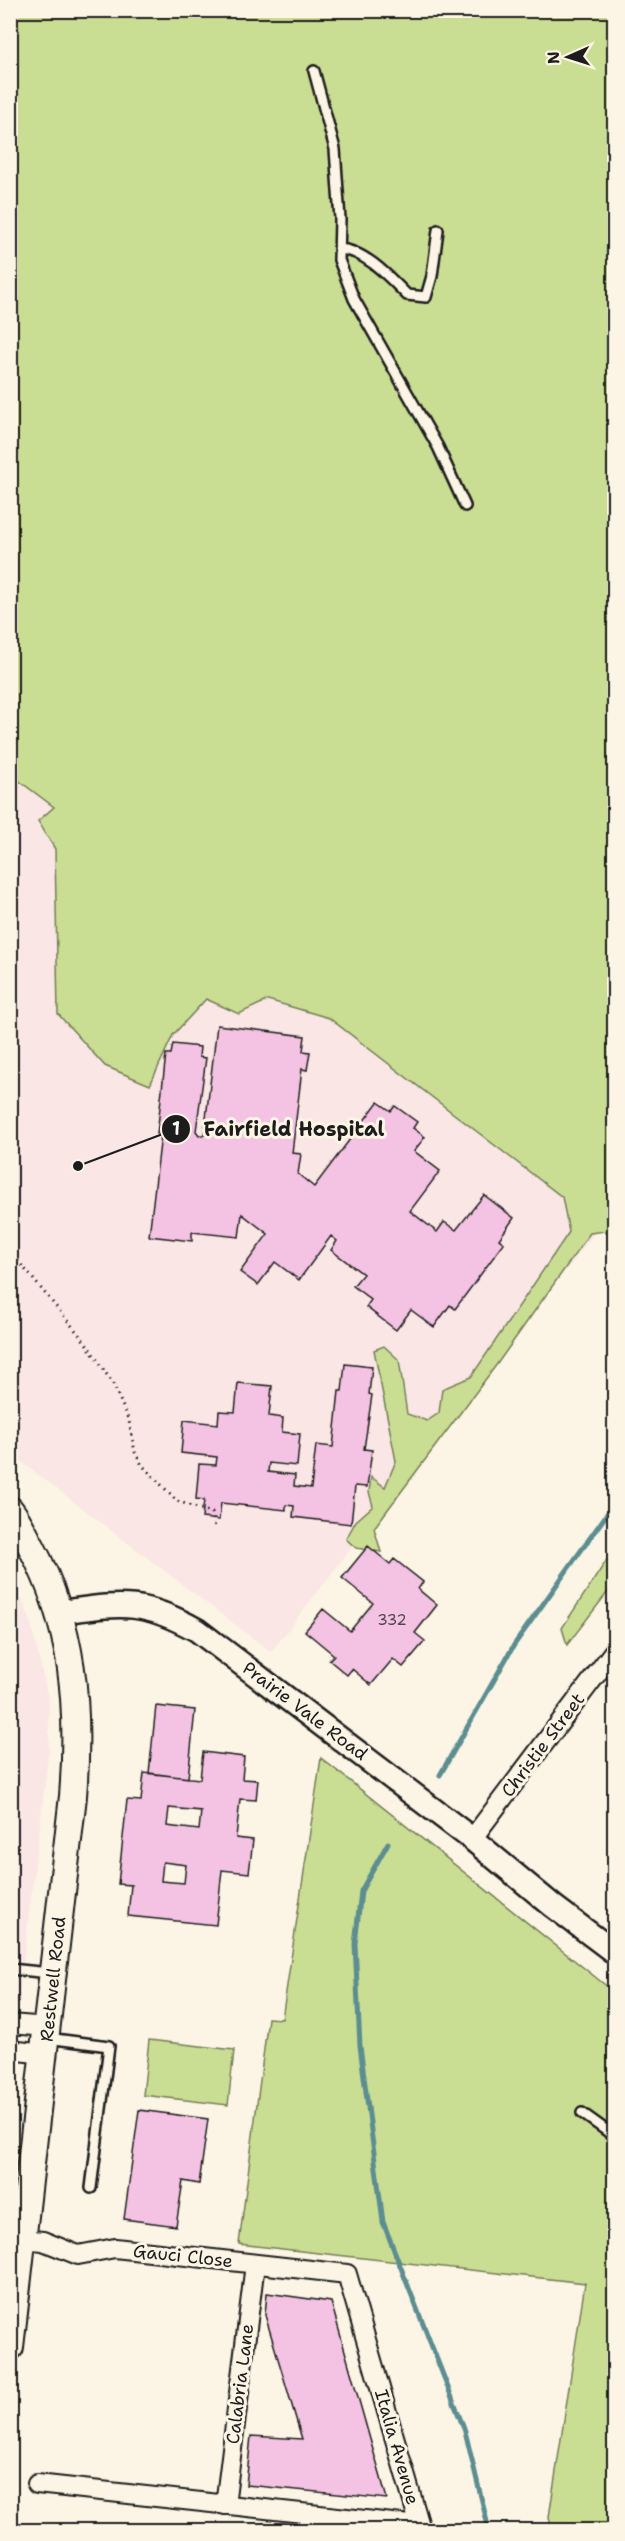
<svg xmlns="http://www.w3.org/2000/svg" width="625" height="2541" viewBox="0 0 625 2541" font-family="'Shantell Sans',sans-serif">
  <style>
    .built { fill: #fae6e5 }
    .green { fill: #cade93; stroke: #737d58; stroke-width: 1.5 }
    .lines { fill: none; stroke-linecap: round; stroke-linejoin: round }
    .stream { stroke: #5c8d90; stroke-width: 5 }
    .building { fill: #f4c3e4; stroke: #1c1c1c; stroke-width: 1.5; fill-rule: evenodd }
    .service-casing { stroke: #1c1c1c; stroke-width: 14 }
    .minor-casing { stroke: #1c1c1c; stroke-width: 22 }
    .tertiary-casing { stroke: #1c1c1c; stroke-width: 27 }
    .secondary-casing { stroke: #1c1c1c; stroke-width: 30 }
    .path { stroke: #1c1c1c; stroke-width: 3; stroke-dasharray: 1.5 4.5; stroke-linecap: butt }
    .service { stroke: #fcf5e5; stroke-width: 9 }
    .minor { stroke: #fcf5e5; stroke-width: 18 }
    .tertiary { stroke: #fcf5e5; stroke-width: 22 }
    .secondary { stroke: #fcf5e5; stroke-width: 26 }
    .labels { text-anchor: middle; dominant-baseline: central; stroke-width: 6; stroke-linejoin: round; paint-order: stroke }
    .number-label { font-size: 15px; fill: #52464e }
    .street-label { font-size: 18px; fill: #1c1c1c; stroke: #fcf5e5 }
    .leader { fill: none; stroke: #1c1c1c; stroke-width: 2 }
    .callout-dot { fill: #1c1c1c; stroke: #fcf5e5; stroke-width: 2 }
    .mark-label { font-size: 18px; text-anchor: middle; font-weight: bold; fill: #fff }
    .callout-label { font-size: 20px; text-anchor: middle; font-weight: bold; fill: #1c1c1c; stroke: #fcf5e5; stroke-width: 6; stroke-linejoin: round; paint-order: stroke }
  </style>
  <rect width="100%" height="100%" fill="#fcf5e5"/>
  <filter id="ink" filterUnits="userSpaceOnUse"><feTurbulence type="fractalNoise" baseFrequency=".0167" numOctaves="2"/><feDisplacementMap in="SourceGraphic" scale="12" xChannelSelector="R" yChannelSelector="G"/><feConvolveMatrix kernelMatrix="1 2 1 2 8 2 1 2 1" color-interpolation-filters="sRGB"/></filter>
  <g filter="url(#ink)">
    <path class="built" d="M10 774 600 1226 271 1652 11 1454Z
      M11 1571 30 1619 49 1702V1750L11 2064Z"/>
    <path class="green" d="M10 11H614V1238L605 1231 590 1233 497 1364 374 1528 381 1552 356 1548 346 1539 356 1521 373 1506 369 1492 371 1477 385 1487 396 1461 374 1350 384 1346 399 1360 407 1414 427 1421 439 1413 442 1389 471 1377 569 1232 562 1197 329 1018 268 1000 239 1014 206 999 173 1035 150 1085 105 1066 58 1014 55 849 38 821 54 807 10 774Z
      M614 1549V1584L567 1645 562 1628Z
      M321 1758 614 1992V2530H552L549 2517 585 2283 239 2244 268 2018 282 2019Z
      M149 2040 234 2050 228 2105 143 2095Z"/>
    <g class="lines">
      <path class="stream" d="M440 1775 514 1645 614 1504
        M388 1843 361 1891 355 1944 360 2046 383 2222 465 2431 489 2530"/>
    </g>
    <path class="building" d="M217 1025 305 1036 303 1051 310 1052 307 1070 302 1069 292 1153 301 1154 298 1174 314 1187 378 1102 391 1111 395 1106 417 1122 413 1128 425 1137 414 1151 440 1171 410 1211 437 1232 444 1222 456 1230 484 1195 514 1218 499 1239 504 1243 455 1309 450 1305 434 1327 411 1310 396 1330 366 1307 371 1300 353 1286 363 1274 331 1250 337 1241 331 1236 299 1280 275 1262 258 1285 240 1272 268 1234 242 1214 239 1237 192 1232V1241L149 1236 161 1135 157 1134 166 1054H171L173 1044 200 1047 199 1057 206 1058 196 1131 199 1135H204Z
      M345 1364 372 1367 369 1394 372 1395 364 1449 372 1450 367 1487 355 1486 351 1524 293 1517 294 1506 286 1505V1510L221 1503 219 1520 202 1518 204 1500 196 1499 199 1464 216 1465 217 1457 181 1453 184 1420 218 1424 219 1411 235 1412 238 1383 272 1386 269 1416 283 1418 282 1432 300 1434 297 1466 269 1463 268 1472 295 1475 294 1486 311 1488 316 1445 333 1447 339 1391H342Z
      M368 1546 390 1564 394 1559 423 1582 418 1589 437 1605 415 1633 425 1641 403 1667 393 1659 371 1685 352 1669 347 1675 329 1660 334 1655 305 1631 323 1609 350 1631 373 1603 342 1578Z
      M156 1706 195 1710 188 1778 149 1773Z
      M203 1752 244 1757 242 1779 258 1780 256 1800 240 1799 236 1838 253 1840 249 1873 222 1870 216 1925 128 1916 131 1885 118 1884 127 1800 141 1801 144 1773 200 1779ZM169 1808 201 1811 199 1830 167 1826ZM163 1862 186 1865 184 1883 161 1881Z
      M139 2110 208 2119 199 2184 183 2181 176 2226 124 2219Z
      M267 2293 331 2302 387 2499 246 2485 251 2436 302 2439 265 2315Z"/>
    <g class="lines">
      <g class="service-casing">
        <path id="service" d="M314 71 335 149 340 219 339 260 354 299 438 447 465 506
          M339 249C365 250 390 278 407 295L426 297 432 276 438 230
          M10 1969 50 1973
          M47 2038 109 2046 91 2188
          M582 2113 614 2136"/>
      </g>
      <g class="minor-casing">
        <path id="minor" d="M472 1839 614 1651
          M10 2024 48 2027
          M10 2050 44 2054
          M22 2239 43 2241 78 2255 115 2248 347 2274 420 2526 37 2484
          M225 2505 255 2264"/>
      </g>
      <g class="tertiary-casing">
        <path id="tertiary" d="M60 1612C121 1604 141 1599 197 1630L472 1839 553 1906 614 1952"/>
      </g>
      <g class="secondary-casing">
        <path id="secondary" d="M10 1510C19 1521 24 1534 31 1546 74 1626 80 1707 73 1796L10 2347"/>
      </g>
      <path class="path" d="M10 1251 86 1343 113 1384 129 1421 135 1452 142 1465 177 1501 212 1513 215 1527"/>
      <use href="#service" class="service"/>
      <use href="#minor" class="minor"/>
      <use href="#tertiary" class="tertiary"/>
      <use href="#secondary" class="secondary"/>
    </g>
  </g>
  <g class="labels">
    <g class="number-label">
      <text x="392" y="1620">332</text>
    </g>
    <g class="street-label">
      <text transform="translate(305 1711) rotate(37)">Prairie Vale Road</text>
      <text transform="translate(543 1745) rotate(-53)">Christie Street</text>
      <text transform="translate(53 1979) rotate(-84)">Restwell Road</text>
      <text transform="translate(183 2256) rotate(6)">Gauci Close</text>
      <text transform="translate(240 2384) rotate(-83)">Calabria Lane</text>
      <text transform="translate(397 2447) rotate(74)">Italia Avenue</text>
    </g>
  </g>
  <path class="leader" d="M78 1166L176 1129"/>
  <g class="callout-dot">
    <circle cx="78" cy="1166" r="6"/>
    <circle cx="176" cy="1129" r="15"/>
  </g>
  <g class="mark-label">
    <text x="176" y="1135">1</text>
  </g>
  <g class="callout-label">
    <text x="294" y="1136">Fairfield Hospital</text>
  </g>
  <rect width="625" height="2541" fill="none" stroke="#fcf5e5" stroke-width="36"/>
  <rect x="18" y="18" width="589" height="2505" fill="none" stroke="#1c1c1c" stroke-width="2" filter="url(#ink)"/>
  <g transform="translate(568 57) rotate(267)" stroke="#fcf5e5" stroke-width="4.5" paint-order="stroke">
  <path d="M0-4.5L10 22L0 15L-10 22Z" fill="#1c1c1c"/>
  <text y="-9" font-size="16" font-weight="bold" text-anchor="middle" fill="#1c1c1c">N</text>
  </g>
</svg>
